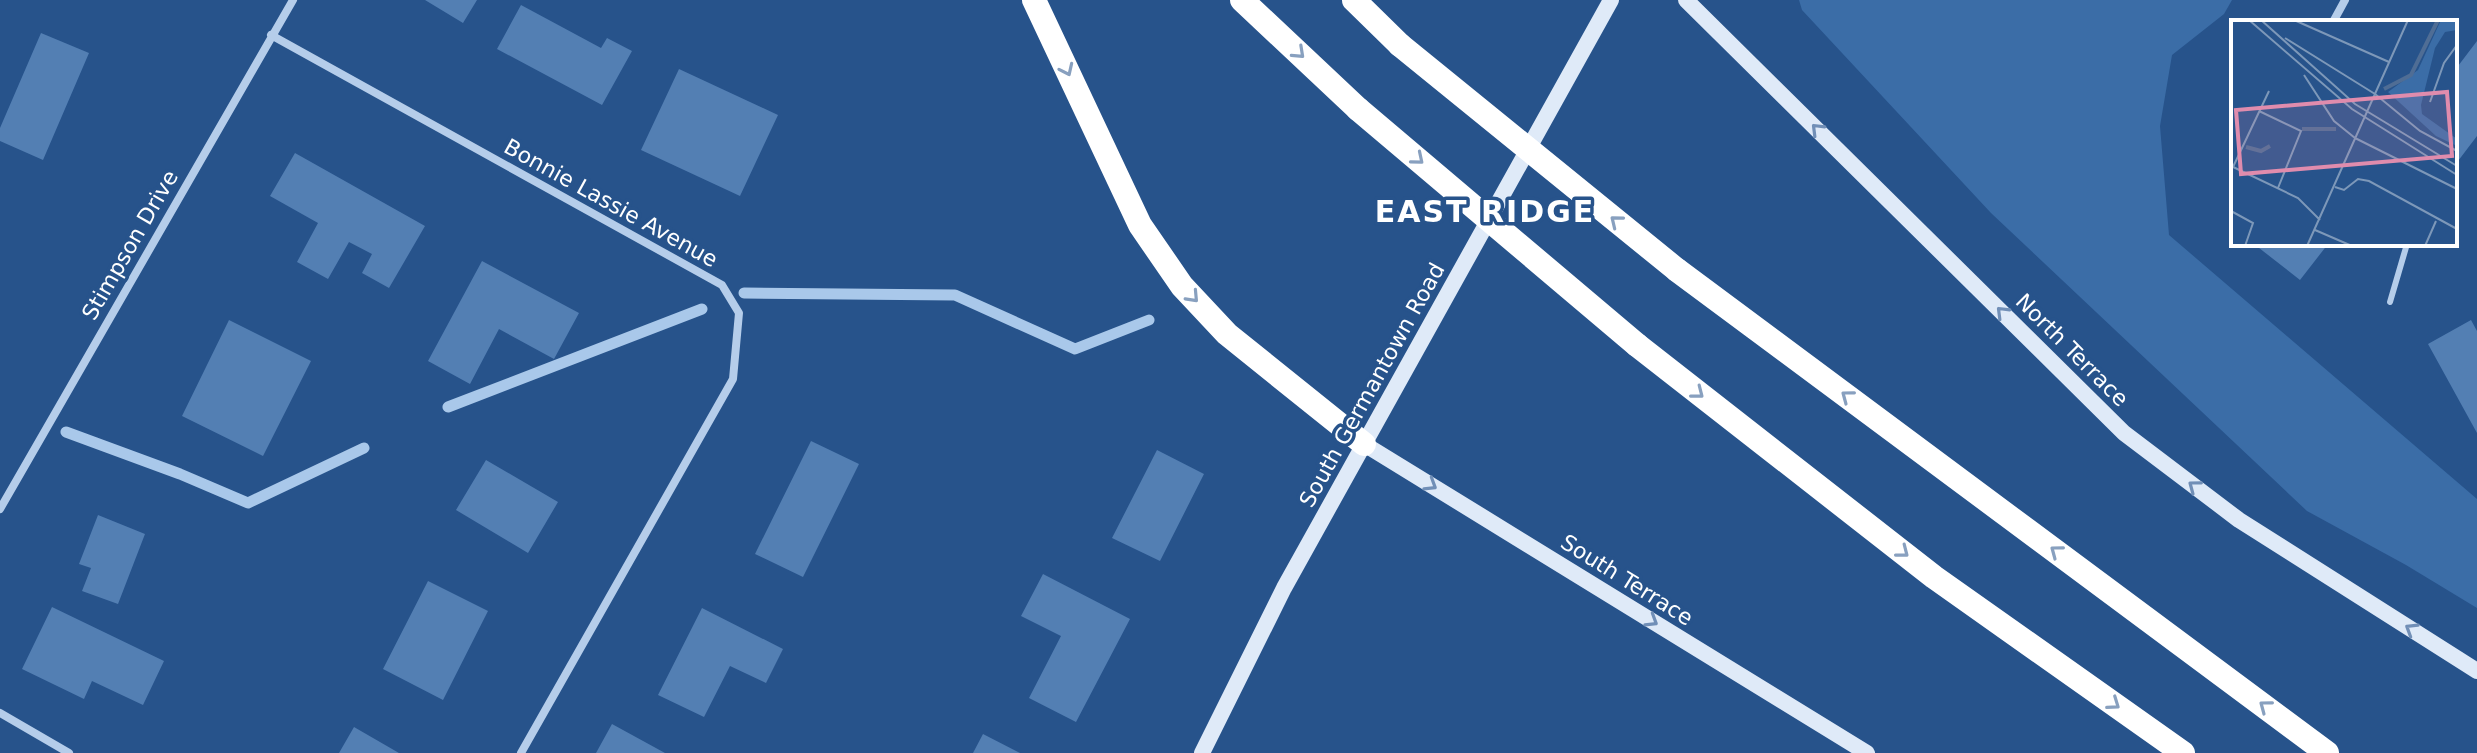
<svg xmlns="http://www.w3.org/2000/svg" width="2477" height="753" viewBox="0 0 2477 753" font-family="'DejaVu Sans',sans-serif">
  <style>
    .green { fill: #3b6da7 }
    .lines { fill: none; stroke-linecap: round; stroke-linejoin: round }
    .stream { stroke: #a9c8ea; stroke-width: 11 }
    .building { fill: #537fb3 }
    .lane { stroke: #b5cdea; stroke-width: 6 }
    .street { stroke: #b5cdea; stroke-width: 8 }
    .secondary { stroke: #dfeaf8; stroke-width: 16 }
    .highway { stroke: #fff; stroke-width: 24 }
    .highway-bridge { stroke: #fff; stroke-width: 24 }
    .oneway { stroke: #88a0bf }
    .oneway2 { stroke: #718fb7 }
    .labels { text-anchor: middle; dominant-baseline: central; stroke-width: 7; stroke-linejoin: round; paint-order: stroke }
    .street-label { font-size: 22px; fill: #fff; stroke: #27538b }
    .district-label { font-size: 30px; font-weight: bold; letter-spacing: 2px; fill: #fff; stroke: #27538b }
    .inset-river { fill: none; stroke: #4f6d95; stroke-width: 4 }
    .inset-road { fill: none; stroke: #7d98b9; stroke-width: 2 }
    .view { fill: #e08cad; fill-opacity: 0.15; stroke: #e08cad; stroke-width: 4 }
    .inset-edge { fill: none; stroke: #fff; stroke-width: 4 }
  </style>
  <rect width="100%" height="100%" fill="#27538b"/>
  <path class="green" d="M1799 0H2232L2224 14 2172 55 2160 126 2169 235 2477 499V608L2406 565 2307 511 1991 213 1802 10Z"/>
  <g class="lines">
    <path class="stream" d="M744 293 955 295 1075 349 1149 320
      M448 407 702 309
      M66 432 180 474 248 503 364 448"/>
  </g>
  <path class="building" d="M425 0H477L463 23Z
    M521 5 601 48 607 38 632 51 602 105 497 49Z
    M41 33 89 53 43 160 0 141V128Z
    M2477 41V136L2455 165V70Z
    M679 69 778 115 740 196 641 150Z
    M295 153 425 226 389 288 362 273 372 254 349 242 328 279 297 262 318 223 270 196Z
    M2254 244H2328L2300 280Z
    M482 261 579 313 554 359 499 329 470 384 428 361Z
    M229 320 311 361 263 456 182 416Z
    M2471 320 2477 331V433L2428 344Z
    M811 441 859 464 803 577 755 554Z
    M1157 450 1204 474 1160 561 1112 538Z
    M486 460 558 502 528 553 456 510Z
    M98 515 145 534 118 604 82 591 91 568 79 564Z
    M1043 574 1130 619 1076 722 1029 698 1061 636 1021 616Z
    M428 581 488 611 443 700 383 669Z
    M52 607 164 661 143 705 92 681 84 699 22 669Z
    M702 608 783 649 766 683 730 666 704 717 658 695Z
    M612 724 665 753H596Z
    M354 727 399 753H339Z
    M983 734 1020 753H973Z"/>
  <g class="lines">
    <path class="lane" d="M2390 302 2407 244"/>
    <path class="street" d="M2333 22 2345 0
      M271 35 722 285 739 313 733 379 521 753
      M0 509 293 0
      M0 713 69 753"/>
    <path class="secondary" d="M1686 0 2124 433 2239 520 2477 671
      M1364 444 1867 753
      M1202 753 1284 588 1611 0"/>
    <path class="highway" d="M1034 0 1140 225 1182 286 1227 334 1364 444
      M1242 0 1358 109
      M1354 0 1400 45
      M1677 270 2327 753
      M1637 345 1934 577 2183 753"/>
    <path class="highway-bridge" d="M1400 45 1677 270
      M1358 109 1637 345"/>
  </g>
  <defs><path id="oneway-chevron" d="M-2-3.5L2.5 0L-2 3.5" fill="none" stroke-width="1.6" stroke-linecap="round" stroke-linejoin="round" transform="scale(2)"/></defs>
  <g class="oneway">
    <use href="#oneway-chevron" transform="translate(1299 53) rotate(43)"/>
    <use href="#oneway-chevron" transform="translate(1067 70) rotate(65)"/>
    <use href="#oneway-chevron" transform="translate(1418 159) rotate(40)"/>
    <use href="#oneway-chevron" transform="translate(1616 221) rotate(-141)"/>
    <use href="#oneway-chevron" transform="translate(1193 297) rotate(47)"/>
    <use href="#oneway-chevron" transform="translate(1698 393) rotate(38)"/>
    <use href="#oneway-chevron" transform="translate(1847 396) rotate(-143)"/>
    <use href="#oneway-chevron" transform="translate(2056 551) rotate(-143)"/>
    <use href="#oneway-chevron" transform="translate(1903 552) rotate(38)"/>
    <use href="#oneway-chevron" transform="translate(2114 704) rotate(35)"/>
    <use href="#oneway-chevron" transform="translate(2265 706) rotate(-143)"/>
  </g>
  <g class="oneway2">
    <use href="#oneway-chevron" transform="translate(1817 129) rotate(-135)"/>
    <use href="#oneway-chevron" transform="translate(2002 312) rotate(-135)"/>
    <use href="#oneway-chevron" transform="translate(1431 485) rotate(32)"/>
    <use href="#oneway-chevron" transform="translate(2194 486) rotate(-143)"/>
    <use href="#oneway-chevron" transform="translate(1652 621) rotate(32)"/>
    <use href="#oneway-chevron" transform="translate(2411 629) rotate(-148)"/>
  </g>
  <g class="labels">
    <g class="street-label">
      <text transform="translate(611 203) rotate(29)">Bonnie Lassie Avenue</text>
      <text transform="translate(130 245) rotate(-60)">Stimpson Drive</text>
      <text transform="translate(2072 350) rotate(45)">North Terrace</text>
      <text transform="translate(1372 385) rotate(-61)">South Germantown Road</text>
      <text transform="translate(1627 580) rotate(32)">South Terrace</text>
    </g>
    <g class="district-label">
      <text x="1485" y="211">EAST RIDGE</text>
    </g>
  </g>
  <g transform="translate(2231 20)">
    <rect width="226" height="226" fill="#27538b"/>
    <path d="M210 0H226V10L214 12 204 28 190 85 191 94 226 119V126L205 116 157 72 187 50Z" fill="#3b6da7"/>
    <path class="inset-river" d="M153 69 180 55 207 0M71 109H105M15 127 30 131 39 126"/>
    <path class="inset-road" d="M18 0 121 89 226 155M30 0 124 84 226 146M63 0 158 42M54 18 144 74M73 55 103 101 124 118M144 74 189 111 226 131M199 82 213 43 226 25M28 91 70 111 47 168M124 118 226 169M0 146 67 178 89 200M2 147 38 71M104 167 113 170 127 159 138 161 226 209M0 191 22 203 14 226M84 210 121 226M76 226 177 0M194 226 205 201"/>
    <path class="view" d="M216 72 221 136 10 154 5 90Z"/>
    <rect width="226" height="226" class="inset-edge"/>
  </g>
</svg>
